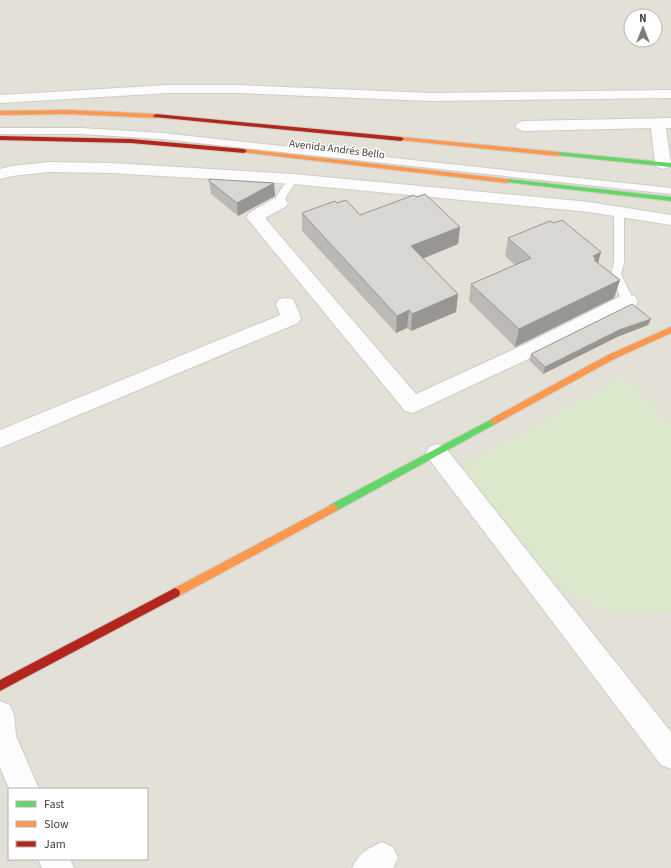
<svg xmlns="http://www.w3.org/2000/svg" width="671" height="868" viewBox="0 0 671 868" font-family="'Source Sans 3',sans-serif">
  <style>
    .residential { fill: #e3e0d8; fill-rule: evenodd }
    .green { fill: #dce8cc }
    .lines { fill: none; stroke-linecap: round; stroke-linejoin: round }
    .lane-casing { stroke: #cdccc7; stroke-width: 2 }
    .street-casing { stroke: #cdccc7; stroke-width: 2 }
    .fast-casing { stroke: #cecbc1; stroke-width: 2 }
    .slow-casing { stroke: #cecbc1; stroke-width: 2 }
    .jam-casing { stroke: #cecbc1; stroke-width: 2 }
    .lane { fill: #fdfcfc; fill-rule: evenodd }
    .street { fill: #fdfcfc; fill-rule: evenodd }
    .fast { fill: #63d668; fill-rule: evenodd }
    .slow { fill: #ff974d; fill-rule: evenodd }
    .jam { fill: #b3261e; fill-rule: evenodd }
    .wall { fill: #bbb9b5 }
    .shaded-wall { fill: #989693 }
    .building { fill: #d9d7d2; stroke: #989693 }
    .labels { text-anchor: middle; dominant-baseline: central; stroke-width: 3; stroke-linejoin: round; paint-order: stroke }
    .far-street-label { font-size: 11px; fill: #443f37; stroke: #fff }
  </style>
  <rect width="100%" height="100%" fill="#efeeea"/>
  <path class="residential" d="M0 0H671V868H0ZM631 16H655V40H631ZM9 789H147V859H9Z"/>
  <path class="green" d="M624 376 671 424V611L609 613 546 580 461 468Z"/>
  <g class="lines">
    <g class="lane-casing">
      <path id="lane" d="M0 128H81L162 133 671 188V194L162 139 81 134H0Z
        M293 176 298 179 287 195 283 205 279 206 275 205 274 203 277 195 290 177Z
        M619 210 624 213V263L621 274 634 301 632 304H624L622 301 611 274 614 263V213Z"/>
    </g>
    <g class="street-casing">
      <path id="street" d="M169 85H235L431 93 671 90V98L431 101 235 93H169L0 103V95Z
        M671 118V128H666L671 164 669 167 663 169 657 167 655 164 651 128 523 131 518 129 515 126 518 123 523 121Z
        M49 162 111 163 293 174 589 202 671 215V225L589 212 293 184 111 173 49 172 12 176 0 179V169L12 166Z
        M279 198 285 199 288 203 285 207 265 218 416 394 525 344 621 296 628 295 635 296 638 301 635 306 539 354 413 413 405 411 246 217 249 213 273 199Z
        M286 298 293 299 301 318 298 323 0 448V430L280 315 276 304 279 299Z
        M437 444 445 447 671 732V769L661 765 429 459 426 453 429 447Z
        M0 701 10 705 14 715 16 736 39 789H9L0 767Z
        M382 842 393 847 398 858 393 868H352C359 853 367 849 382 842Z
        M38 859H70L74 868H42Z"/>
    </g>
    <g class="fast-casing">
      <path id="fast" d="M558 152 671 163V167L556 155 555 154Z
        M507 179 671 197V201L505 182V180Z
        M494 418 497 419 498 421 497 423 336 511 333 512 330 511 328 508 330 505Z"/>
    </g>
    <g class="slow-casing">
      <path id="slow" d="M69 110 156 114 159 116 156 118 69 114 0 115V111Z
        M401 137 558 152 561 154 558 156 399 140V138Z
        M244 149 507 179 510 181 507 183 242 152 241 151Z
        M671 327V333L614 359 497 423 494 424 490 421 491 419 608 355Z
        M333 504 336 505 338 508 336 511 179 596 175 598 171 596 170 593 171 590Z"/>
    </g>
    <g class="jam-casing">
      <path id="jam" d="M156 114 401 137 404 139 401 141 154 117 153 116Z
        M0 136 131 139 244 149 247 151 244 153 131 143 0 140Z
        M175 588 179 590 180 593 179 596 0 691V680Z"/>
    </g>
    <use href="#lane" class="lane"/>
    <use href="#street" class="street"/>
    <use href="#fast" class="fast"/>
    <use href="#slow" class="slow"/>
    <use href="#jam" class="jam"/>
  </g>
  <path class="wall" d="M209 181 274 183 275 196 238 216 211 194Z
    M416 197 460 227 458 244 423 258 458 294 456 312 411 331 407 328 396 333 302 231V213L337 203 360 215Z
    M554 223 601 252 598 263 620 280 614 298 515 347 469 301 471 284 515 265 505 256 508 238Z
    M648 325 617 337 543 374 529 360 531 354Z"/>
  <path class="shaded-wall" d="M274 183 275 196 238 216 237 203Z
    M460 227 458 244 410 264 411 246Z
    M601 252 596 270 593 256Z
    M620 280 614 298 515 347 519 329Z
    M458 294 456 312 411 331 412 314Z
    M409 310 407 328 396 333 397 316Z
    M651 319 648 325 617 337 543 374 545 367 619 330Z"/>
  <path class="building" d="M209 179 274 183 237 203 209 181Z
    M425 194 460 227 411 246 458 294 412 314 409 310 397 316 302 213 335 201 337 203 346 200 360 215 414 195 416 197Z
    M562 220 601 252 593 256 596 259 594 260 620 280 519 329 471 284 531 258 508 238 550 221 554 223Z
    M632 304 651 319 619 330 545 367 531 354Z"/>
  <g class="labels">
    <g class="far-street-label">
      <text transform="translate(337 149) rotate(7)">Avenida Andrés Bello</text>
    </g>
  </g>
  <rect x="8" y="788" width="140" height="72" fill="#ffffff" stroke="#b4b2af"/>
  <rect x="16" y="801" width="20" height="6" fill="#63d668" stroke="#b4b2af"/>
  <text x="44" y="808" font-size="12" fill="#443f37">Fast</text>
  <rect x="16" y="821" width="20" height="6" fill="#ff974d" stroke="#b4b2af"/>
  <text x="44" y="828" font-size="12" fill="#443f37">Slow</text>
  <rect x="16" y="841" width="20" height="6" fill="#b3261e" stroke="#b4b2af"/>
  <text x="44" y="848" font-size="12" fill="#443f37">Jam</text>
  <g transform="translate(643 28)"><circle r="19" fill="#ffffff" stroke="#b4b2af"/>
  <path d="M0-3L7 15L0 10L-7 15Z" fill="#807c76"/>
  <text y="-6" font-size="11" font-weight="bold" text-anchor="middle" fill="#443f37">N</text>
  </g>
</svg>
